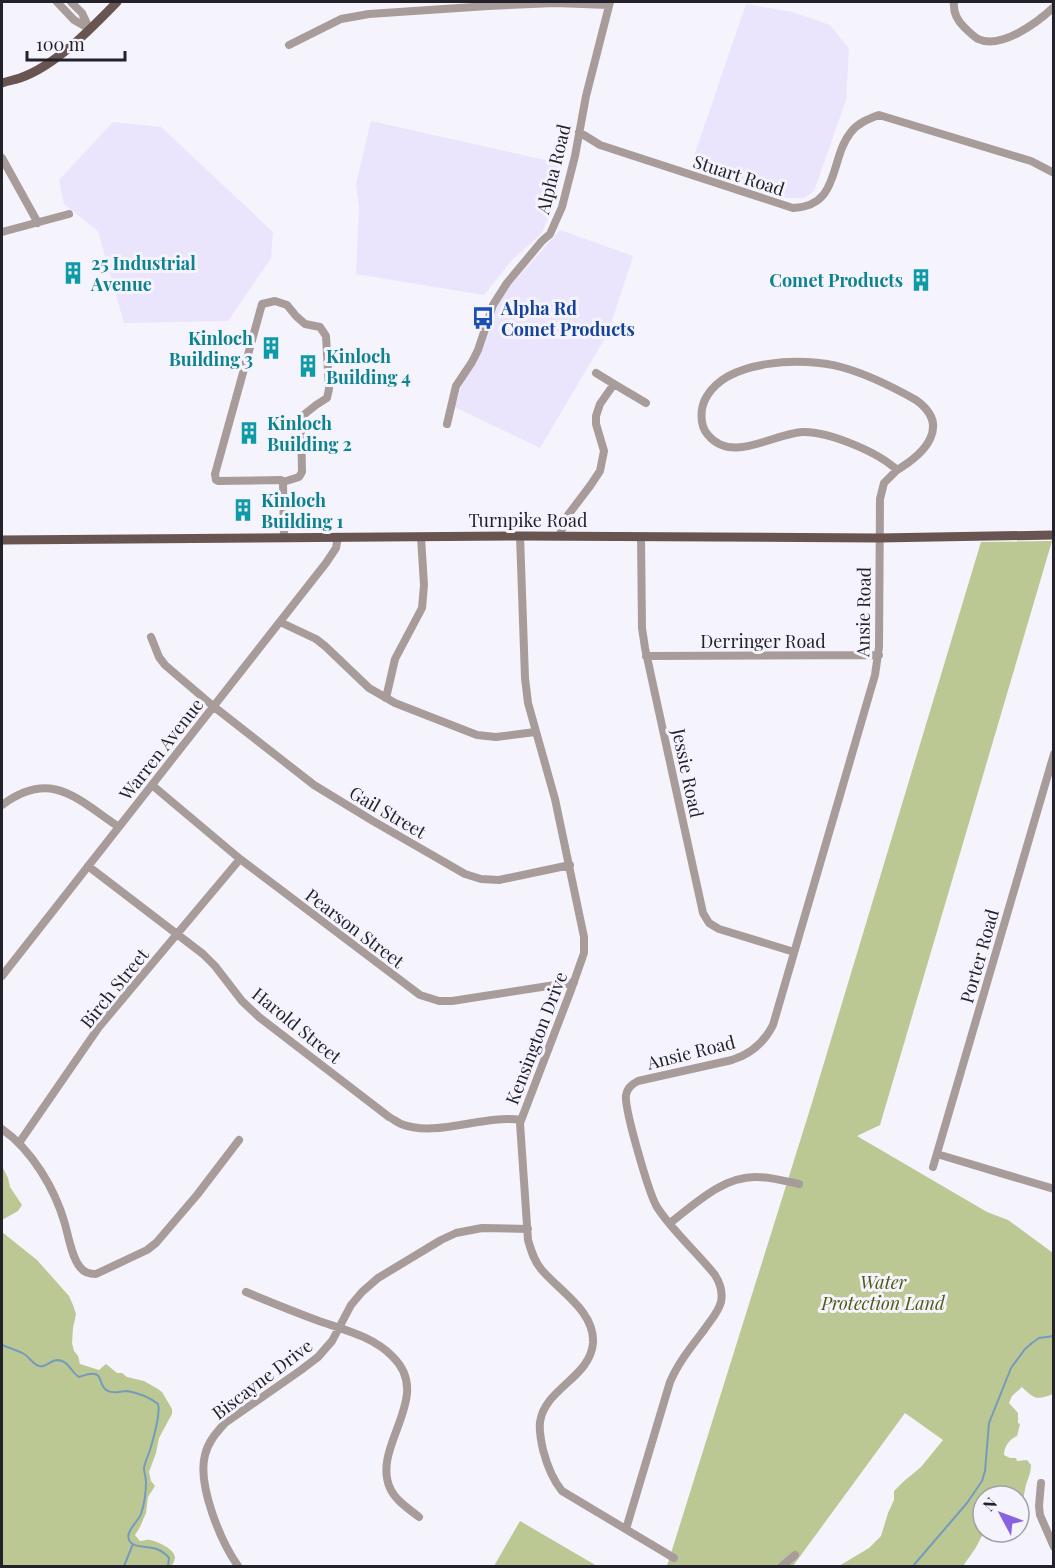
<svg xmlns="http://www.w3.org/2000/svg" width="1055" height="1568" viewBox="0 0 1055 1568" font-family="'Playfair Display',serif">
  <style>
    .built { fill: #eae4fc }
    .green { fill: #bbc893 }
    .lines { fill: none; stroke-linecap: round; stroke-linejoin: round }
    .stream { stroke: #749bbd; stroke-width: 2 }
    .minor { stroke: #a89c9a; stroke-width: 8 }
    .major { stroke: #685551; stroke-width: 9 }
    .labels { text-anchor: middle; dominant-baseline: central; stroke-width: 6; stroke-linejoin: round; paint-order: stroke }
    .street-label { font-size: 18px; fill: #232129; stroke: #f5f3fc }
    .culture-label { font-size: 18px; font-weight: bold; fill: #0d838f; stroke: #f5f3fc; text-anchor: start }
    .transit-label { font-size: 18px; font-weight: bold; fill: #164399; stroke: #f5f3fc; text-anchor: start }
    .park-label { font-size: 18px; font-style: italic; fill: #4e5a13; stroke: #f5f3fc }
  </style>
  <rect width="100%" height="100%" fill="#f5f3fc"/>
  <path class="built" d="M746 4 792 12 830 25 849 49 846 100 814 191 804 198H783L691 165Z
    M371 121 562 164 553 208 541 234 511 261 484 295 356 274 359 207 356 184Z
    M113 122 161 127 273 232 271 258 228 321 124 323 98 231 64 204 59 180Z
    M560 230 633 256 608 333 540 448 455 407 462 384 479 357 494 310 505 292Z"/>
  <path class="green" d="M1052 541 880 1125 857 1136 987 1212 1008 1220 1053 1253V1394C1037 1400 1035 1400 1022 1387L1012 1396 1009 1403 1018 1413V1423L1020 1424 1017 1436C1010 1439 1004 1446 1004 1455L1010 1458H1016L1017 1461 1027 1460 1031 1465C1031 1473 1028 1478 1026 1485 1023 1495 1025 1503 1019 1511V1496H983V1532H984L975 1549 963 1566H839L869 1548 881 1536 888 1513 894 1500V1491L903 1482 921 1467 943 1440 905 1413 793 1566H667L811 1106 981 542Z
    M2 1166 8 1178 10 1187 22 1205 18 1211 2 1220Z
    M2 1232 37 1260 69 1296 73 1305 76 1314 73 1328 72 1343 74 1351 78 1356 80 1364 99 1370 106 1364 117 1373H122L127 1377 144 1381 158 1389 162 1392 172 1409V1414L159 1438 156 1453 149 1472 151 1481 155 1486 148 1497 146 1513 140 1527 135 1535 140 1541C143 1541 146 1539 150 1540 157 1541 174 1549 175 1557 175 1560 173 1564 171 1566H2Z
    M520 1521 597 1566H494Z"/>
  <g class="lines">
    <path class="stream" d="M2 1345C9 1348 17 1350 24 1354 29 1357 33 1364 39 1366 48 1368 51 1357 62 1361 70 1364 72 1373 79 1377 108 1366 95 1385 108 1391 113 1394 121 1391 127 1391 139 1393 149 1397 158 1404 161 1415 153 1439 150 1450 148 1456 145 1462 144 1468 144 1473 146 1477 146 1482 146 1492 144 1505 141 1514 138 1522 122 1534 131 1543 139 1550 156 1542 169 1558L168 1566
      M124 1566 133 1544
      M913 1566 967 1503 982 1481 985 1471 989 1423 1011 1368 1025 1349 1032 1343 1039 1338 1054 1336"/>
    <path class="minor" d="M57 2 74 20 90 29
      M71 2 82 13 89 28
      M954 2C953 11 957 20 964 27 968 31 973 36 978 39 1001 50 1038 22 1054 7
      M289 45 341 19 369 14 488 6 555 3 609 5
      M579 132 600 145 793 208C841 206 829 159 851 132 858 123 868 119 879 115L1031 161 1054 173
      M2 158 38 223
      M2 232 69 214
      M275 301 287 305 296 316 305 324 320 327 326 336 329 389 327 398 316 405 301 417 302 472 299 477 283 482 281 480 218 481 216 480 215 474 262 304Z
      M596 373 614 384
      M447 424 456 386 472 362 478 350 493 305 507 283 542 241 550 234 562 207 575 156 586 96 610 2
      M283 482 284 537
      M520 536 525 678 528 703 555 799 584 937V953L571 990 520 1123 528 1240C531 1250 534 1261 541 1269 559 1291 595 1311 593 1343 590 1378 545 1388 540 1422 539 1431 541 1441 543 1450 547 1465 552 1479 562 1491L674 1558
      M559 536 568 515 590 486 600 471 604 451 596 424V416L600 404 614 384 646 403
      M641 537 642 628 645 648 703 913 709 923 719 929 794 952
      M280 622 316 639 325 646 369 688 395 703 477 735 496 737 535 732
      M151 637 159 657 165 665 213 706 314 785 373 821 465 874 481 879 499 880 570 865
      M646 656 879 655
      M386 698 395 659 422 608 424 585 421 537
      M152 785 240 859 420 995 439 1001H452L574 982
      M2 805C51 769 76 798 119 827
      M88 866 203 954 215 966 242 1001 259 1017 389 1117C393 1119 397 1122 401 1124 436 1138 484 1114 521 1120
      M2 976 326 563 336 548 338 537
      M2 1129C32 1150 55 1189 65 1224 68 1235 72 1258 80 1267 84 1273 90 1274 96 1274L147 1250 156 1243 197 1195 239 1140
      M19 1143 99 1027 240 859
      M937 1154 1054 1189
      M933 1167 1054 754
      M670 1223C695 1204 723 1176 757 1177 771 1177 785 1181 799 1184
      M246 1292C270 1302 295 1312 319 1321 345 1330 374 1337 393 1357 434 1397 371 1446 390 1488 395 1500 409 1509 419 1517
      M1041 1483 1039 1506 1040 1515 1054 1547
      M626 1529 670 1382C678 1363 691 1347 704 1330 710 1321 718 1313 721 1302 723 1292 720 1283 715 1275 697 1252 673 1232 657 1207 649 1194 624 1108 626 1095 627 1088 632 1084 638 1081L732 1060C751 1054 764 1043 773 1025L875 675 879 647 880 499 884 483 897 470C878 452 828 431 802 432 772 434 732 464 708 435 699 425 700 407 707 396 729 359 804 357 841 367 867 374 893 387 916 400 952 426 924 454 897 470
      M238 1566C221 1542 197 1485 205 1455 208 1442 216 1433 225 1423L301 1370 318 1357 332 1341 351 1305 362 1292 378 1278 441 1240 456 1233 482 1228 528 1229
      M782 1566 795 1555"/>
    <path class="major" d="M2 83C8 81 14 80 20 78 55 66 92 28 117 2
      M2 540 520 536 879 538 1054 535"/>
  </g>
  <defs>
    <g id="building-bare" transform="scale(1.8)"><path d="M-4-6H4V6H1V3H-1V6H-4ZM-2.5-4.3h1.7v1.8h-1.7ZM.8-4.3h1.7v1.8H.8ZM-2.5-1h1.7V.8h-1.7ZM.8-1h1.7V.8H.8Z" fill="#0f9aa8" stroke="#f5f3fc" stroke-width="2.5" paint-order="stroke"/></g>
    <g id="bus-bare" transform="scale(1.8)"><path d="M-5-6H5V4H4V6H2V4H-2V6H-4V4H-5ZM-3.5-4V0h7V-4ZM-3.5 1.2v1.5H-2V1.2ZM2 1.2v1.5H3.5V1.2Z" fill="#1a4fb4" stroke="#f5f3fc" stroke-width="2.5" paint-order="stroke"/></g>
  </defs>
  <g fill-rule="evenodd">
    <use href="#building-bare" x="73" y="273"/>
    <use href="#building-bare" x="921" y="280"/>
    <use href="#bus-bare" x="483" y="318"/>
    <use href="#building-bare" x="271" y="348"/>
    <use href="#building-bare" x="308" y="366"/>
    <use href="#building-bare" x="249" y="433"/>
    <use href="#building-bare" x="243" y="510"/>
  </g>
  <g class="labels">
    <g class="street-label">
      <text transform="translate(553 169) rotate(-76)">Alpha Road</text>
      <text transform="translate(739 175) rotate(18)">Stuart Road</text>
      <text x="528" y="520">Turnpike Road</text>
      <text transform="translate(863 612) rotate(-89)">Ansie Road</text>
      <text x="763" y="641">Derringer Road</text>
      <text transform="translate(161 749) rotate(-52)">Warren Avenue</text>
      <text transform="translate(688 773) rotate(78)">Jessie Road</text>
      <text transform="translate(388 812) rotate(30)">Gail Street</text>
      <text transform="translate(355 928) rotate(37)">Pearson Street</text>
      <text transform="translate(979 956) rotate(-74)">Porter Road</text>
      <text transform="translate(114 988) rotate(-51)">Birch Street</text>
      <text transform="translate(297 1025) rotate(39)">Harold Street</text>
      <text transform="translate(536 1038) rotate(-69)">Kensington Drive</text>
      <text transform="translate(691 1052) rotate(-14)">Ansie Road</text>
      <text transform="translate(262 1379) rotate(-37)">Biscayne Drive</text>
    </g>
    <g class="culture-label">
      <text x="91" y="263">25 Industrial<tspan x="91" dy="21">Avenue</tspan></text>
      <text x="903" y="280" text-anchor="end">Comet Products</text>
      <text x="253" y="338" text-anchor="end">Kinloch<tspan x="253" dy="21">Building 3</tspan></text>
      <text x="326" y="356">Kinloch<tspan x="326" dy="21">Building 4</tspan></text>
      <text x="267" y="423">Kinloch<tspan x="267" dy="21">Building 2</tspan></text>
      <text x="261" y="500">Kinloch<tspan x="261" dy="21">Building 1</tspan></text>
    </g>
    <g class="transit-label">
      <text x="501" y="308">Alpha Rd<tspan x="501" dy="21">Comet Products</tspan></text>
    </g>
    <g class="park-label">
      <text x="883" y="1282">Water<tspan x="883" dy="21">Protection Land</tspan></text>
    </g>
  </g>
  <rect width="1055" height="1568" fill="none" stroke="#232129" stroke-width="6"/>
  <g transform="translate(1001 1514) rotate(311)"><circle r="28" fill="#f5f3fc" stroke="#a19fa8" stroke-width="1.5"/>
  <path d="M0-4.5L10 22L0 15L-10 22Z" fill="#8963de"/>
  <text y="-9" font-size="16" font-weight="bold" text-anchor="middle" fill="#232129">N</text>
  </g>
  <path d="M27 51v9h98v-9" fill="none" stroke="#232129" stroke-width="3"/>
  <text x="36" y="51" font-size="18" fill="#232129" stroke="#f5f3fc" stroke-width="4.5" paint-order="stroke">100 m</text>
</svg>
